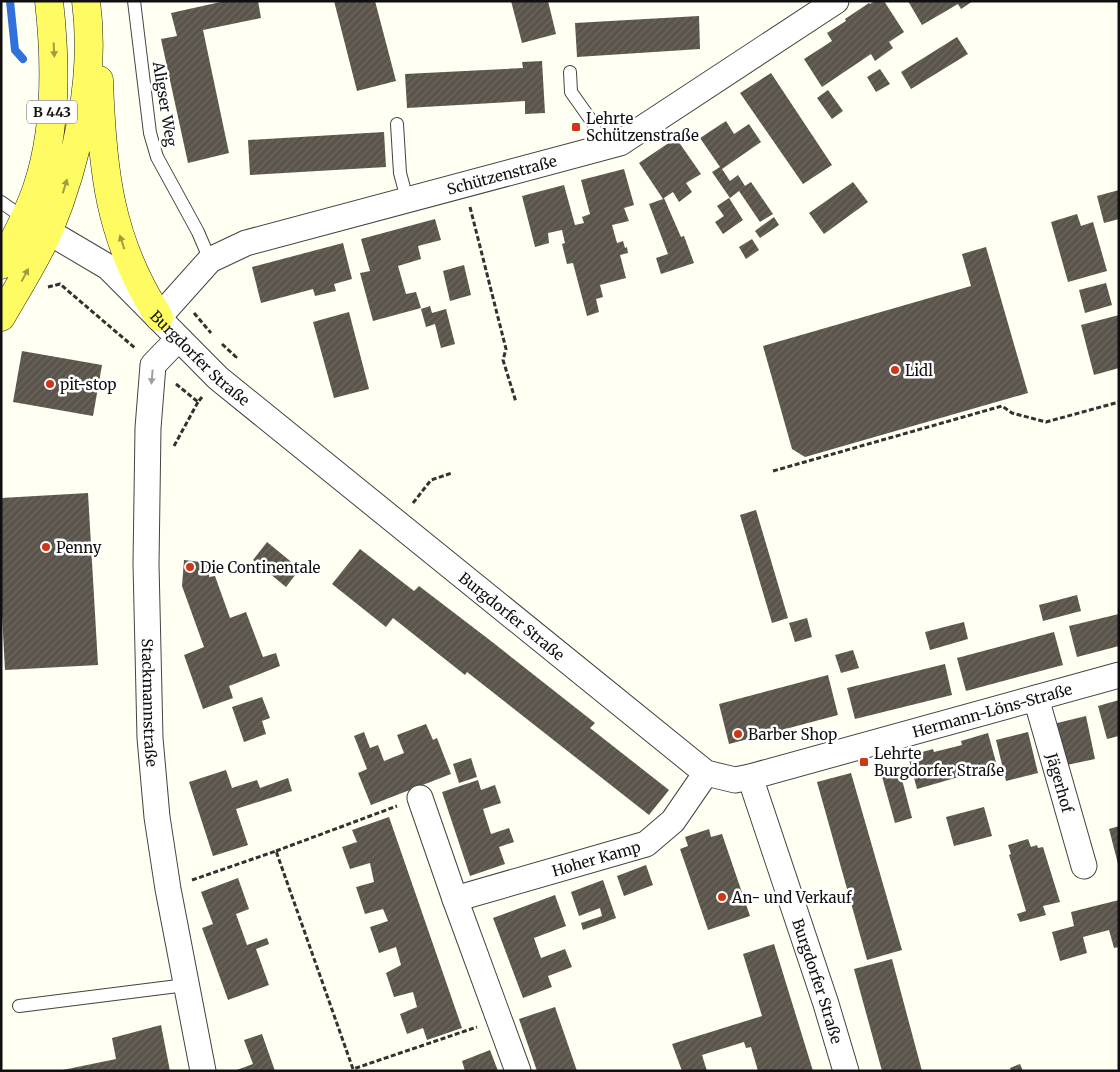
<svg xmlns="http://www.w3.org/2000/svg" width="1120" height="1072" viewBox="0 0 1120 1072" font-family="Merriweather,serif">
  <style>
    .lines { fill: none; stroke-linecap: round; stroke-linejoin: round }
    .stream { stroke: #3071dc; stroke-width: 8 }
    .building { fill: url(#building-hatch) }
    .lane-casing { stroke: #434343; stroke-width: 14 }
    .street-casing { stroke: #434343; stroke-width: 27 }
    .primary-casing { stroke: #212121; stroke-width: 29 }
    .path { stroke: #323232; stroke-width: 3; stroke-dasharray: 5 2.5; stroke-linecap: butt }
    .lane { stroke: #fff; stroke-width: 12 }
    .street { stroke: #fff; stroke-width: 25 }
    .primary { stroke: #fffb62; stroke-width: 28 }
    .oneway { fill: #9f9d41 }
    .oneway2 { fill: #9f9f9f }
    .poi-dot { fill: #d03717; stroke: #fff; stroke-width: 2 }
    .labels { text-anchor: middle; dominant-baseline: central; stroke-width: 5; stroke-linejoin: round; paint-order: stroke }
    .shield { fill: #fff; stroke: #585858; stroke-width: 1 }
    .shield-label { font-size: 14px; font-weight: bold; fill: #101010 }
    .street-label { font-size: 15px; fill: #101010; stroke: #fff }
    .poi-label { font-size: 15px; fill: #101010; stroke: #fff; text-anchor: start }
  </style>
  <defs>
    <pattern id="building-hatch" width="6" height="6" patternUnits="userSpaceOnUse" patternTransform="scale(1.25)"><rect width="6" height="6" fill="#5a544b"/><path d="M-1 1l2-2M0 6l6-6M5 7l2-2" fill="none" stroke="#6d6861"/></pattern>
  </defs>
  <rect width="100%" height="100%" fill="#fffff2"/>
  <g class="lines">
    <path class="stream" d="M10 1 15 50 23 59"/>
  </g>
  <path class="building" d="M225 1H258L261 18 203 30 229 153 188 163 161 39 177 36 171 13Z
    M334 1H375L396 81 357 91Z
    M511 1H548L556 34 522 43Z
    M875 1H884L904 32 889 42 893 48 875 61 871 54 822 87 804 59 832 41 827 33 846 21 845 19 869 3 870 4Z
    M908 1H973L961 9 958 4 922 25Z
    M699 16 700 49 577 57 575 23Z
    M957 37 968 54 911 89 901 72Z
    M542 61 545 113 525 114V101L407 108 405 74 523 68 522 62Z
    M880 69 890 84 876 92 867 77Z
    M771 73 832 165 803 184 740 93Z
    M828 90 843 111 832 119 817 98Z
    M726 121 734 134 749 124 761 142 722 169 730 181 738 175 745 186 751 182 773 214 760 222 739 191 730 198 712 172 720 167 700 138Z
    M384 132 386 167 250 175 248 140Z
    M676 138 701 174 686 183 692 192 679 202 673 192 664 198 681 237 684 236 694 263 661 274 656 258 668 254 649 204 663 199 639 163Z
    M624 169 634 205 624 208 629 221 612 225 617 243 623 241 625 248 627 247 628 253 620 255 626 278 600 285 603 297 596 299 599 312 587 316 573 263 567 264 562 244 565 243 562 230 548 233 549 243 535 247 522 196 564 185 575 225 584 223 582 217 590 214 581 180Z
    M853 182 868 202 824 234 809 213Z
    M1119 190V219L1104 223 1097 196Z
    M729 198 743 220 723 234 715 222 724 216 717 206Z
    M1077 214 1081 226 1093 222 1107 271 1068 282 1051 222Z
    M774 217 779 225 760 238 755 231Z
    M435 219 441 240 418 246 421 259 398 266 406 294 416 292 421 308 373 321 360 273 370 271 361 239Z
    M752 239 759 250 746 259 739 247Z
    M343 243 352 279 334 284 336 291 315 296 313 289 261 303 252 267Z
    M986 247 1028 393 805 457 792 449 763 346 971 286 962 254Z
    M464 265 471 295 450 301 443 271Z
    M1106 283 1112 305 1085 313 1079 290Z
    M430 306 432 313 446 309 455 344 441 348 435 324 426 327 421 309Z
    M349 312 369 389 334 398 313 322Z
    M1119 315V368L1094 375 1081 325Z
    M22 351 102 365 93 416 13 402Z
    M88 493 98 665 5 670 1 596V498Z
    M756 510 788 618 772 623 740 515Z
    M267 542 300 569 286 587 253 560Z
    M360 549 414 591 419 586 491 641 595 723 590 728 669 790 649 815 467 672 465 675 393 618 386 627 332 584Z
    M184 560 209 563V577L215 576 230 618 246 612 263 657 276 653 280 666 229 686 233 698 203 709 184 655 204 647 182 586Z
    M1077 595 1081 611 1043 621 1039 605Z
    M1119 614V646L1077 657 1069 626Z
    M807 618 812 637 795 642 789 623Z
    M964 622 968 639 930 650 925 632Z
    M1054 632 1063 665 966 691 957 658Z
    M853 650 859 668 841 673 835 655Z
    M945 664 952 695 855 719 847 688Z
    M828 675 838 715 729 744 719 704Z
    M262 697 270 718 262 721 266 734 244 742 232 707Z
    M1119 700V736L1107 739 1098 706Z
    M1086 716 1095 759 1062 766 1053 724Z
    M426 724 433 740 437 738 451 774 371 805 358 773 367 769 354 736 364 732 370 748 378 745 384 761 404 753 397 735Z
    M1028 732 1038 773 1006 781 996 740Z
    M988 733 997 766 917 789 908 756 933 749 934 752 962 745 961 741Z
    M471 758 477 777 459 783 453 764Z
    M899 768 912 818 895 823 881 773Z
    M226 770 232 788 257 780 260 788 288 778 292 791 236 809 248 845 213 856 189 782Z
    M851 773 902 950 867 960 817 782Z
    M478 780 481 790 495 785 501 803 483 809 491 834 509 828 514 842 499 847 505 864 470 876 442 792Z
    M984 807 992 836 954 846 946 817Z
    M389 817 462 1028 427 1040 423 1028 407 1034 400 1014 417 1007 413 992 394 997 386 973 401 965 396 947 379 953 370 927 388 921 383 909 365 914 356 887 374 882 370 863 350 869 342 847 357 842 352 830Z
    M1119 826V864H1118L1109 829Z
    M709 829 711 837 722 834 750 916 708 930 680 849 688 846 685 837Z
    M1028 839 1031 847 1037 845 1038 848 1043 847 1060 902 1043 906 1046 915 1020 922 1017 914 1026 911 1009 855 1011 854 1008 845Z
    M646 865 653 885 624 896 617 876Z
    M238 878 249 909 236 914 247 945 267 938 269 944 256 949 269 985 228 1000 202 928 213 924 201 892Z
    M603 880 616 918 583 930 581 923 602 916 600 908 579 916 571 892Z
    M555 895 566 926 534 938 541 958 565 949 572 967 548 976 552 987 523 998 493 918Z
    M1119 900V947L1114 948 1109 930 1083 937 1087 953 1060 961 1052 932 1074 926 1071 912Z
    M774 944 813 1071H758L751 1047 746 1048 744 1042 702 1055 707 1071H682L672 1044 762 1016 743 954Z
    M892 959 922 1071H882L854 969Z
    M555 1007 577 1071H537L519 1019Z
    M161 1025 170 1071H58L116 1059 112 1038Z
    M262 1034 275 1071H234L253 1064 244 1040Z
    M490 1050 498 1071H465L462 1061Z
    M1020 1064 1023 1071H1011L1010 1068Z"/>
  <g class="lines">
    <g class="lane-casing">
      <path id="lane" d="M134 1 150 133 157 157 198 232 210 260
        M570 72 571 92 593 123 600 148
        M397 124 400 173 407 199
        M1 202 25 219
        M19 1006 186 985"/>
    </g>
    <g class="street-casing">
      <g id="street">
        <path id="s1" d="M30 221 108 267 218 378 706 773 735 780 750 777 1119 675"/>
        <path id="s2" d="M159 317 210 260 246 243 620 143 836 1"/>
        <path id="s3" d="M178 339 153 365 148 428 146 564 150 738 157 817 168 889 203 1071"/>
        <path id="s4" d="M1036 698 1084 866"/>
        <path id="s5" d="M750 777 826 1004 846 1071"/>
        <path d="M420 798 455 899"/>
        <path id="s6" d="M518 1071 455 899 646 844 673 821 706 773"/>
      </g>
    </g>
    <g class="primary-casing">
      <path id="primary" d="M99 80C102 169 109 240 159 317
        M1 265C14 240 28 215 37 188 57 129 56 63 49 1
        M1 317C17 289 36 260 49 230 78 160 96 76 86 1"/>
    </g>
    <path class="path" d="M470 207 506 349 503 360 516 402
      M48 287 60 284 135 348
      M194 313 211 333
      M222 344 236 357 234 359
      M176 384 198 402 202 397
      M174 446 198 402
      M773 471 1002 406 1012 413 1046 422 1119 402
      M413 503 431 480 452 473
      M276 851 397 806
      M192 880 276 851 353 1069 477 1027"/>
    <use href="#lane" class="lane"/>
    <use href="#street" class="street"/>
    <use href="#primary" class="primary"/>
  </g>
  <defs><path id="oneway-solid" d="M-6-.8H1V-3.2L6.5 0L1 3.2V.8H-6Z" transform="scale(1.25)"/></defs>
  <g class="oneway">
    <use href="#oneway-solid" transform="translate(54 50) rotate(87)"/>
    <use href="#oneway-solid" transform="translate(65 186) rotate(-73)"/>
    <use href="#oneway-solid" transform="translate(122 242) rotate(-108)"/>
    <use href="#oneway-solid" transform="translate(25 275) rotate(-62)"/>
  </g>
  <use class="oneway2" href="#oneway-solid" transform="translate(152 377) rotate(95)"/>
  <g class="poi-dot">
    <rect x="571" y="122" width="10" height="10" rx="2.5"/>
    <circle cx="895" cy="370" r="5"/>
    <circle cx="50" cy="384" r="5"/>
    <circle cx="46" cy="547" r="5"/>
    <circle cx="190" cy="567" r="5"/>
    <circle cx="738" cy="734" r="5"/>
    <rect x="859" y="757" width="10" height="10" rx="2.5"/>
    <circle cx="722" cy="897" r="5"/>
  </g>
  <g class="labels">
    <rect class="shield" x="27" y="100.5" width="50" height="23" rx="4"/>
    <g class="shield-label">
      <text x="52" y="112">B 443</text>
    </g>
    <g class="street-label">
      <text transform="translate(165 104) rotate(81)">Aligser Weg</text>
      <text stroke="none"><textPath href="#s2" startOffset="381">Schützenstraße</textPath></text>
      <text stroke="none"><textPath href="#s1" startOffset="220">Burgdorfer Straße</textPath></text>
      <text stroke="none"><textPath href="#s1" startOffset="625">Burgdorfer Straße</textPath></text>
      <text stroke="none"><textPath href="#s3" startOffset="374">Stackmannstraße</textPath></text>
      <text stroke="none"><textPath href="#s1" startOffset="1171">Hermann-Löns-Straße</textPath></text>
      <text stroke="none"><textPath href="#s4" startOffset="88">Jägerhof</textPath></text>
      <text stroke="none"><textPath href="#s6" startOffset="330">Hoher Kamp</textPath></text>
      <text stroke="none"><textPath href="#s5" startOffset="215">Burgdorfer Straße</textPath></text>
    </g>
    <g class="poi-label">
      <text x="586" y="118">Lehrte<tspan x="586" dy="17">Schützenstraße</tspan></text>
      <text x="905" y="370">Lidl</text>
      <text x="60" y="384">pit-stop</text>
      <text x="56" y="547">Penny</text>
      <text x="200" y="567">Die Continentale</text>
      <text x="748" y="734">Barber Shop</text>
      <text x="874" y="753">Lehrte<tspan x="874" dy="17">Burgdorfer Straße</tspan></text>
      <text x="732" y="897">An- und Verkauf</text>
    </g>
  </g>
  <rect width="1120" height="1072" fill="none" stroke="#101010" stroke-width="5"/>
</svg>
